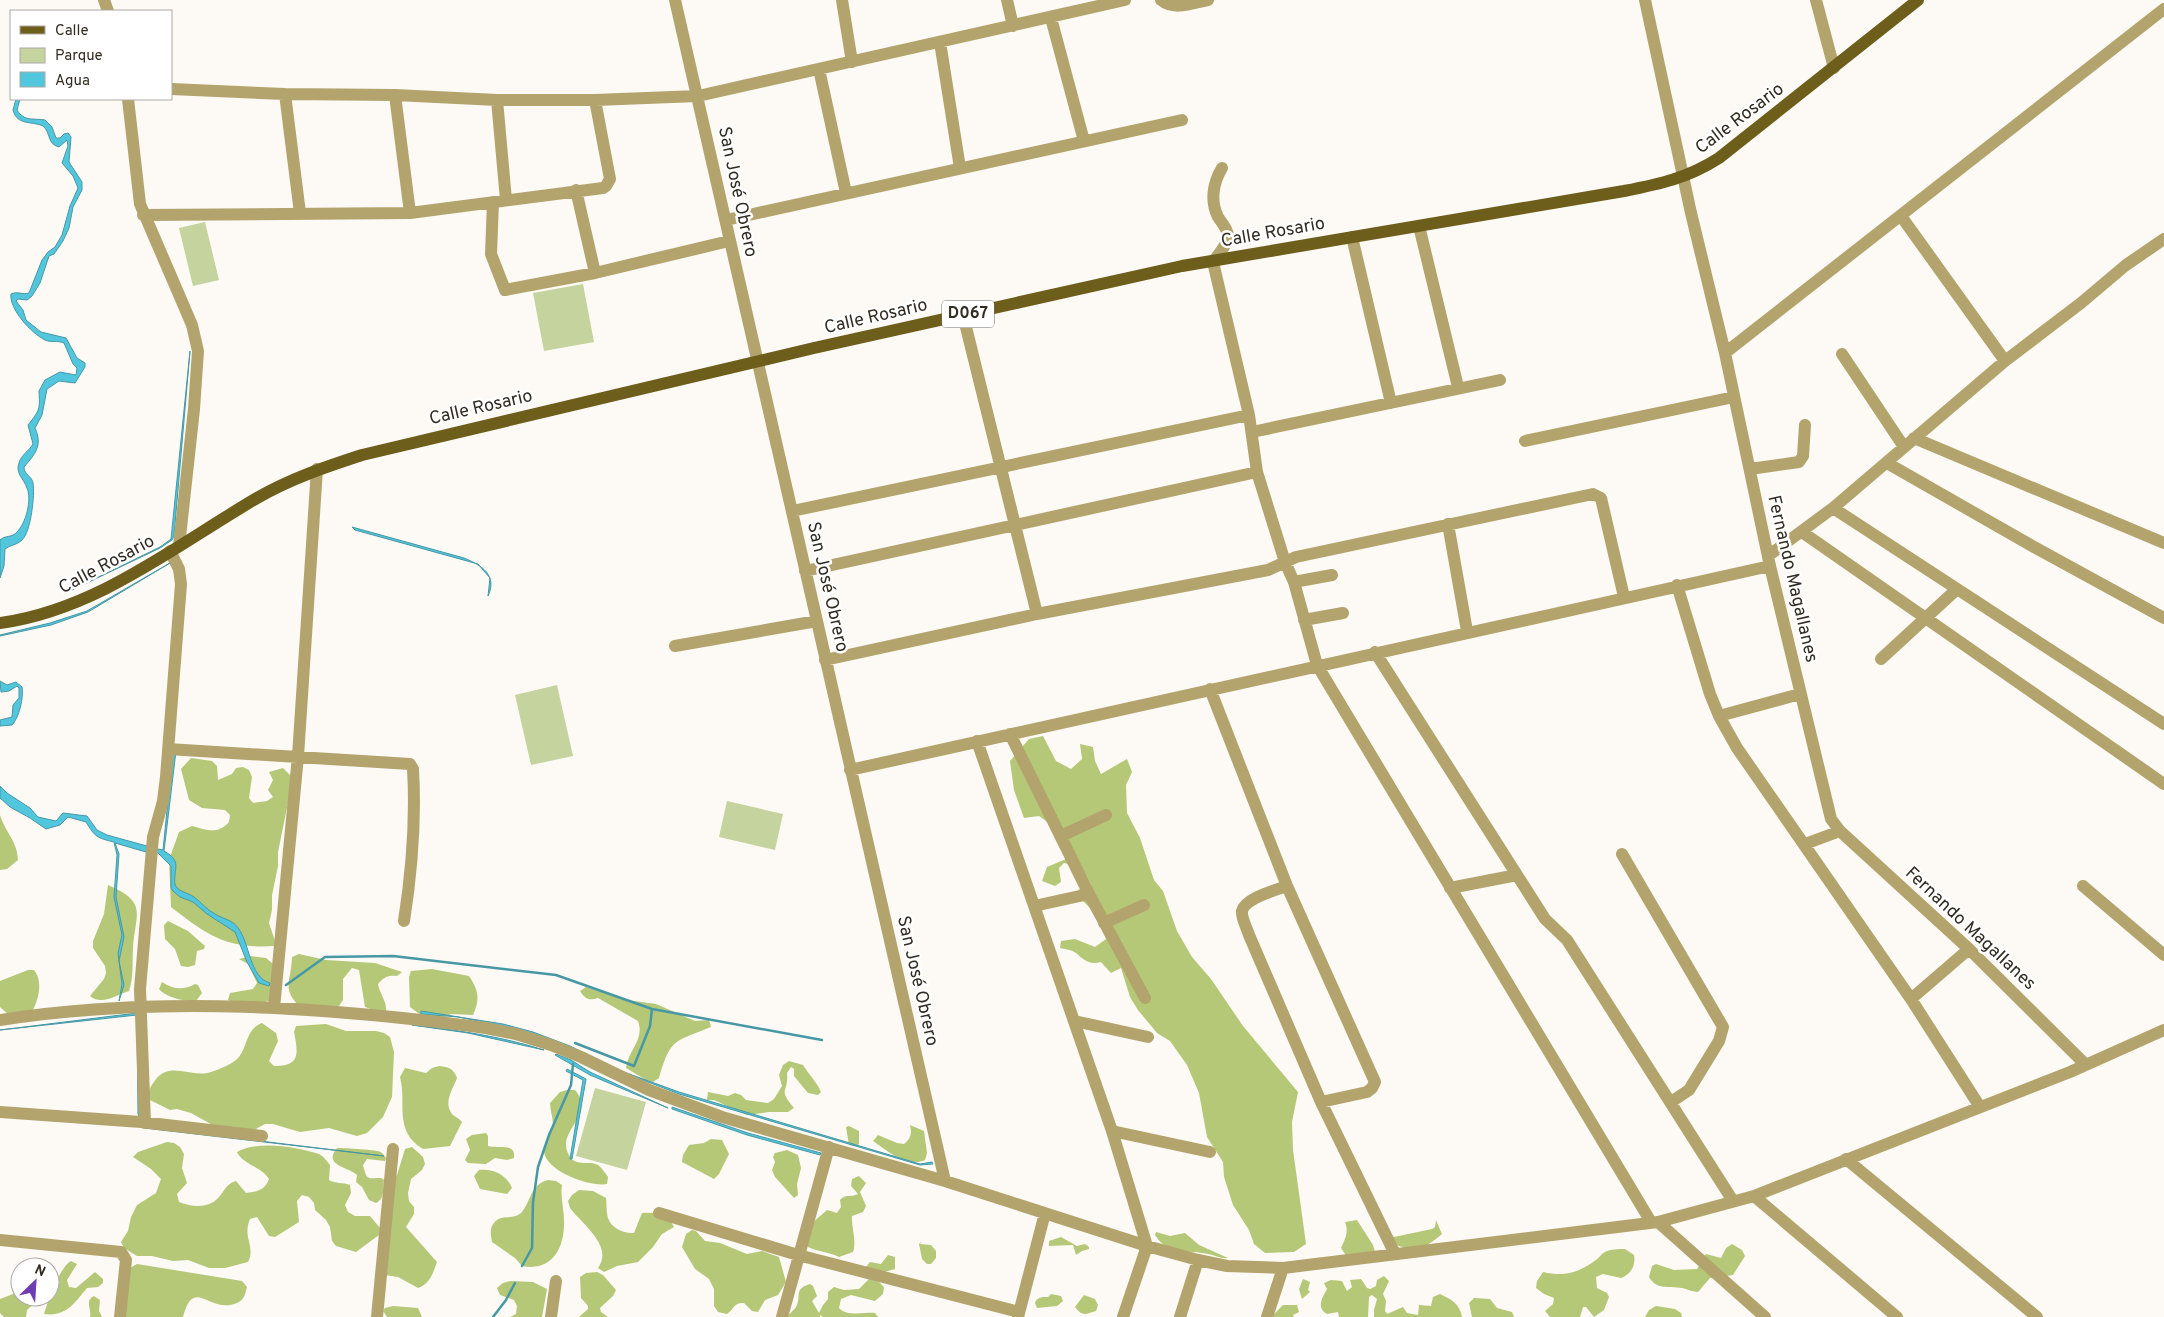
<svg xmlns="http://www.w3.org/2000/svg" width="2164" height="1317" viewBox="0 0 2164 1317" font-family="Overpass,sans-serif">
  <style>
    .green { fill: #c5d39e }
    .forest { fill: #b4c877 }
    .water { fill: #51c6dd; stroke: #4798a5 }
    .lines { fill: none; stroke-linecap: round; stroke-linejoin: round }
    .stream { stroke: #4798a5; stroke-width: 2.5 }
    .minor { stroke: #b3a46d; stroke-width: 12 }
    .major { stroke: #6e5e1c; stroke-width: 12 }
    .labels { text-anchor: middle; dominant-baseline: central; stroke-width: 5; stroke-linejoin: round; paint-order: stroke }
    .shield { fill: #fff; stroke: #6f6b64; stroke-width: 1 }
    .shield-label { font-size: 16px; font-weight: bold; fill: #312b21 }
    .street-label { font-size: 18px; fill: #312b21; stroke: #fff }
  </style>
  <rect width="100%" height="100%" fill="#fdf9f4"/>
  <path class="green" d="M205 222 219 280 193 286 179 228Z
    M583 284 594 342 544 351 533 293Z
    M557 685 573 756 531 765 515 695Z
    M727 801 783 814 775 850 719 837Z
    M595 1088 646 1102 627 1170 576 1156Z"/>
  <path class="forest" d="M1043 736 1056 761 1071 769 1082 759 1080 744 1093 747 1095 761 1101 774 1127 759 1132 772 1126 785 1127 813 1140 838 1154 880 1163 891 1177 931 1192 957 1211 979 1243 1026 1298 1092 1292 1122 1293 1150 1306 1244 1294 1252 1265 1253 1254 1244 1249 1230 1233 1205 1224 1177 1223 1162 1207 1137 1199 1093 1187 1065 1170 1041 1157 1033 1138 1010 1130 997 1121 968 1111 973 1101 962C1089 965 1084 960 1076 953 1072 950 1065 949 1060 948L1061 941 1075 939 1095 947 1106 939 1095 913 1079 897 1078 890 1091 884C1083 868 1081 867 1064 863L1059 868 1061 882 1055 886 1042 881 1047 867 1066 859 1060 831 1039 816 1024 818 1014 790 1010 761 1029 739Z
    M191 758 212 761 217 766 218 780 232 774 236 768 243 767 249 770 252 777 249 798 253 803 267 801 273 797 268 790 273 780 269 772 283 768 293 778 278 852V866L272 895V910L269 923 276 944 274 946C226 949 207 935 171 907L169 860 179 832 192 826C207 830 217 835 229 822L230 815 225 810 202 808 189 800 181 769Z
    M0 815C6 834 17 840 18 860L7 869 0 870Z
    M108 885C149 903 135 913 133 948 132 964 134 976 129 991 116 995 102 1006 90 996L104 979 106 973 105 966 93 948V941L104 914Z
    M168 921 188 931 205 946 204 949 197 951 195 965 188 967 181 966 175 949 165 939 164 925Z
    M299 954 326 960 375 963 402 972 397 976C388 975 384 977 378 984 380 995 387 1001 386 1011L379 1012 365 1007 359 970 352 968 343 979V1000L339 1006 332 1008 303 1010C280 988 291 985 292 957Z
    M251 956 266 958 272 963 275 998C258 1006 244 1008 228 1000L230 993 253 989 257 983 248 964 239 959Z
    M432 969 469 976C479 991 480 999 473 1015L451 1014 444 1017 422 1016 410 1007 409 977 411 971Z
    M28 970H34C44 982 38 1003 30 1015L8 1014 0 1007V981Z
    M162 982C173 989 183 991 195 984L198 985 202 993 196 1001C185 1002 165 997 159 989Z
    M586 987 627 1000 656 1004 695 1021 709 1020 711 1027C675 1042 671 1037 659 1078L653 1082 646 1080 626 1068C628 1050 645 1040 638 1021L598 998C589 1001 585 999 580 991Z
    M262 1023 276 1033 278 1041 269 1061 274 1066C301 1066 298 1053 294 1032L296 1026 326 1024 346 1031H376L384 1033 390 1037 394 1052 392 1097 383 1117 367 1133 357 1136 329 1128 300 1132 273 1124H265L252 1131 218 1128 191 1113 177 1109 170 1110 150 1100C148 1092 149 1088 154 1082 169 1059 191 1079 211 1072 220 1069 233 1064 239 1057 248 1045 246 1029 262 1023Z
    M789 1061 803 1065C809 1075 817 1082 821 1092L818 1095 808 1093 794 1076V1069L791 1067 787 1073C789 1093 777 1088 794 1108L788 1112H769L747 1115 714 1100H707L708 1092 728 1096 735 1093 741 1095 746 1100 768 1103 774 1099 782 1086 779 1075 783 1065Z
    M439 1066C449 1067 454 1069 457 1078 453 1089 443 1102 452 1114 455 1117 459 1118 462 1122L450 1146 423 1149C393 1131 407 1103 400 1077L405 1068 426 1073 432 1068Z
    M567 1090H575C598 1117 553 1130 570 1157 577 1167 590 1160 598 1165 602 1168 605 1173 608 1177L607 1184C590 1187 547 1172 544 1152 543 1144 549 1137 552 1130 555 1122 550 1112 550 1103L560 1092Z
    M910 1125 924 1131 927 1153 925 1160C906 1168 888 1151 873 1141L878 1135 897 1143 904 1144C911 1138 912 1134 910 1125Z
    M849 1126 859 1131V1144L856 1146 849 1145 846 1127Z
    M486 1133 488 1136V1146C498 1149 516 1142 514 1158L507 1160 495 1158 486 1164 468 1163 465 1160 470 1150 466 1139 472 1135Z
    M711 1139 722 1140 729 1154 719 1174 714 1179 682 1162 683 1155 689 1145 704 1143Z
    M167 1142 174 1143 180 1147 184 1154 182 1168 187 1183 177 1194 179 1202C191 1207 209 1209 219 1197 225 1190 226 1184 236 1181L246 1193C257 1192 265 1190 269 1179 261 1166 243 1165 237 1152 257 1140 298 1147 319 1154 323 1156 327 1161 330 1165L329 1180C336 1184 342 1182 350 1185L351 1193 345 1205 348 1212 355 1216H370L380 1228 379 1235 356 1252 336 1246 332 1241 330 1227 326 1220 315 1210 314 1203 309 1197 302 1195 297 1201 299 1222 275 1237 269 1236 257 1217 250 1219C242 1238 256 1246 248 1262L225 1268H209L188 1260 173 1261 152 1256H137L124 1248 121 1242 128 1231 131 1217 137 1205 156 1193 161 1179 151 1169 133 1157 138 1152Z
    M412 1147 423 1157 425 1164 422 1170 411 1179 408 1193 409 1201 414 1207V1214L406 1227 437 1262C433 1273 430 1284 418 1288L398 1277 385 1275 389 1188 397 1175 405 1149Z
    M337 1148C344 1148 379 1150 381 1152 382 1153 386 1157 386 1158L385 1161 367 1159 363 1165C367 1181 367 1178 381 1178L384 1180C383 1188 385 1199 376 1203L369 1200 362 1187 356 1182 357 1175C350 1167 322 1166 337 1148Z
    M787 1150 798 1155 801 1168 797 1184 798 1195 794 1198 775 1177 772 1170 775 1162 773 1157 775 1153Z
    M479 1170C493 1168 507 1175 512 1188L507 1194 480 1189 474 1176Z
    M859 1176 866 1183 860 1192 866 1206 863 1212 852 1216C851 1227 857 1240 853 1252L839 1257C829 1252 819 1252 808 1247 802 1228 815 1221 827 1210L837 1213 841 1207 840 1200C846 1193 851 1198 858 1194L851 1186 852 1179Z
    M548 1180 556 1181 562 1185C560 1196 564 1209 564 1220 565 1247 553 1272 522 1266L515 1258 492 1242C491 1236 489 1228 494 1223 501 1213 514 1221 522 1212 532 1199 530 1185 548 1180Z
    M579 1190 593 1191 606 1198C607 1204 606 1211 608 1218 611 1228 624 1234 634 1233L642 1213C656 1212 667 1213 674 1227L662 1234 653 1247 638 1262 617 1266 604 1272 598 1268C614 1246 582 1224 570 1208L568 1201 572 1195Z
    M1357 1220 1373 1245 1375 1252 1349 1260 1341 1248C1345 1239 1349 1232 1345 1222Z
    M1436 1220 1442 1234C1424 1250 1411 1254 1389 1241L1386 1230 1394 1237 1432 1229 1435 1227Z
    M692 1230 696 1231 705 1241 720 1243 747 1254 762 1251 779 1257 786 1282 778 1295 765 1300 758 1312 752 1311 744 1303C734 1302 734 1309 727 1314L718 1312 714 1306V1289L709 1279 695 1269 682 1247 686 1234Z
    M1156 1232 1170 1236 1185 1233 1199 1245 1228 1258C1221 1259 1215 1255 1208 1254 1188 1249 1169 1257 1155 1235Z
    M1061 1237 1077 1246 1085 1244 1089 1247V1249L1082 1251 1076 1255 1073 1245 1049 1246V1241Z
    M922 1241 920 1244 931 1245 936 1251V1258L931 1264H927L922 1259 919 1244Z
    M1732 1244 1742 1250 1745 1256 1733 1275 1710 1278 1698 1292C1693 1292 1687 1289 1682 1288 1669 1286 1656 1290 1649 1277L1652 1266 1656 1264 1674 1270 1697 1269 1706 1254 1721 1258 1726 1248Z
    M1625 1249 1634 1255C1636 1266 1631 1274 1621 1278L1603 1274 1596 1277 1597 1288 1607 1293 1609 1297 1604 1310 1594 1317 1586 1307H1583L1580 1317H1550L1545 1311 1553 1304 1554 1298 1544 1294 1536 1288 1537 1281 1543 1272C1565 1277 1578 1273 1596 1260 1599 1258 1601 1254 1605 1252 1611 1249 1618 1249 1625 1249Z
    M888 1255 895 1257V1269L884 1272 866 1267 870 1262 881 1264Z
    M71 1261 77 1264 67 1280 69 1287 76 1288 95 1272 103 1279V1283L98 1287 87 1288C75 1302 67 1317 44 1314 48 1301 59 1268 71 1261Z
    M137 1264 242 1281 247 1287C245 1295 244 1300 237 1303 209 1315 194 1275 183 1317H122L130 1268Z
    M597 1272 603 1275 616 1290 613 1296 600 1308 601 1312 608 1317H579L588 1309V1306L581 1298 580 1277 586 1273Z
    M1384 1276 1389 1281 1383 1294 1386 1301 1385 1311 1387 1314 1403 1307 1407 1313 1418 1315 1419 1305 1431 1306 1433 1297 1440 1294C1451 1299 1460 1304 1462 1317H1374V1310L1377 1299 1372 1295 1369 1297 1368 1317H1339L1338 1312 1327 1314C1316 1308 1322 1298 1327 1289L1324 1283 1331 1280 1342 1281 1347 1291 1352 1287 1350 1280 1361 1279 1367 1288 1370 1289 1376 1286 1377 1280Z
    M869 1279 879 1282 884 1287 883 1294 875 1301 851 1295 841 1299 839 1308C847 1317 865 1312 875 1313L878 1317H823L820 1315V1317H787C790 1313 793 1311 796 1307 802 1296 793 1289 810 1284L813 1286 817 1296 812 1301 819 1313 823 1305 828 1299V1292L834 1287 844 1290 859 1289Z
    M1303 1279 1310 1282 1308 1290 1310 1292 1302 1299 1299 1289Z
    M20 1281V1297L40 1298 27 1310 26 1317H4L0 1313V1299L13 1294Z
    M510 1281 533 1282 547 1289 542 1317H510L516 1314 517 1306 514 1300 500 1295 497 1288 503 1283Z
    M1051 1294 1061 1296 1063 1301 1057 1306 1037 1308 1035 1303C1037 1297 1042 1297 1048 1297Z
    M1084 1295 1095 1299 1098 1305 1096 1311C1085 1314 1083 1317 1075 1307Z
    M94 1296 100 1300 99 1311 102 1317H90C92 1309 84 1301 94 1296Z
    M1474 1298 1490 1299 1497 1308 1512 1312 1514 1317H1472L1469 1303Z
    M1283 1305H1297L1299 1312 1293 1315 1294 1317H1271Z
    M393 1306 418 1308 422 1317H387L383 1311 385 1308Z
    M1656 1306 1675 1309 1681 1313 1682 1317H1645L1649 1310Z"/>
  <path class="water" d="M16 99H20L17 110C24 122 34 118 45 120L52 127 56 138H60L64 134 68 133 71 137 69 162 82 182V190L73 207 69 228 63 241 54 254 49 256 40 283 32 296 27 300 18 299 16 301 23 310 26 320 41 332 66 338 77 358 85 363V367L75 383 59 381 47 389 42 415 35 428C43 446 35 454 24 467 24 475 32 476 33 483 35 494 31 532 22 540 17 545 10 545 5 549L4 566 0 578V540C5 535 12 538 17 532 26 523 32 500 27 488 24 479 15 473 19 463 21 455 29 451 33 444L28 425C40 410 40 409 39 391L45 380 60 372 76 375 77 368 73 364 64 343C57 340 51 343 45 340 31 333 9 309 11 294 17 291 23 295 29 293L42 260 48 252 55 247 62 235 70 206 78 188 73 176 62 163 68 146 67 140 59 147C47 144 51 133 43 126 33 121 17 126 13 110Z
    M190 351 174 536 172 540 160 548 72 590 160 547 171 539Z
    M352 527 464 558C481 565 498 575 488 596L490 578 478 564 355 530Z
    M170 563 88 612 51 625 0 636V635L50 623 87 611Z
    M0 681 7 685 16 682 22 687C24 697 19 718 12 725L0 726V720L12 717 13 705 19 698V688L17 686 9 691 1 692Z
    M173 751H176L164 851C183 862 173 867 175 885 180 893 187 892 194 897 201 902 207 910 215 914 223 919 233 920 238 928 250 943 249 977 270 983L269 986 259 983 247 962 235 932 207 914 193 902 180 897 173 891 171 888V866L153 848 163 850Z
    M0 786 7 793 30 808 38 817 56 821 63 813 87 816 97 830 107 835 147 846 146 852 115 843 119 854 116 897 124 937 119 961 124 985 119 1001 122 984 118 953 122 935 114 897 117 855 114 842C97 838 95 837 86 822L68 817 60 825 46 829 30 818 10 807 0 798Z
    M421 1011 503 1024 533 1032 570 1046 621 1071 679 1092 920 1164 932 1162 933 1164 920 1165 679 1094 503 1026 458 1017 421 1014Z
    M137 1013 139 1017 140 1114 144 1127 384 1156 144 1128 138 1114 137 1015 0 1030Z
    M412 1025C457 1030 500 1036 544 1050L468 1033Z
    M556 1054 571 1060 590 1072 668 1108 590 1075 555 1055Z
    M567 1069 586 1079 572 1159H570L583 1080 566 1071Z
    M672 1107 748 1133 821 1153 820 1155 747 1135 672 1109Z"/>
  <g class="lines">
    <path class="stream" d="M286 985 325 957 393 956 556 975 652 1009 822 1040
      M575 1043 634 1066 650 1026 652 1009
      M522 1266 532 1248 533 1202 538 1167 549 1135 571 1085 573 1064
      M493 1317 506 1300 515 1283"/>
    <path class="minor" d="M104 0 108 11
      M675 0 945 1181
      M842 0 852 62
      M1007 0 1013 26
      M1161 0C1174 11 1193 3 1208 0
      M1645 0 1691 213 1725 353 1770 566 1831 819 1840 831 1969 949 2086 1065
      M1816 0 1834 68
      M1051 18 1084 141
      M940 42 960 168
      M819 69 846 193
      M171 89 285 94 300 213
      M285 94 395 95 497 100H595L698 96 1125 0
      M395 95 410 213
      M128 99 140 204 192 325 198 351 194 409 179 546
      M497 100 506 200
      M1222 168C1213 183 1210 201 1218 217 1222 223 1229 231 1228 238 1226 246 1218 255 1213 262L1249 415 1257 472 1285 562 1294 582 1317 665 1651 1222
      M576 190 595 273
      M493 202 491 254 505 290 595 273 729 241
      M143 215 410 213 603 188 606 186 610 179 595 100
      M1901 216 2005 361
      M726 220 1182 120
      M1419 226 1458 387
      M1352 237 1391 403
      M963 315 1037 614
      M1725 353 2164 9
      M1842 354 1904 447
      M1252 432 1500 380
      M1914 438 2164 543
      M1525 441 1734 397
      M1887 463 2034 547 2164 618
      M1750 469 1799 462 1803 456 1805 425
      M1833 508 2164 724
      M792 511 1249 415
      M1448 524 1467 631
      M1802 532 2164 784
      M1768 556 1833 508 2005 361 2081 303 2126 265 2164 239
      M805 571 1257 472
      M1294 582 1332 575
      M1677 585 1710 694 1719 716 1737 748 1911 999 1980 1107
      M1304 620 1343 613
      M675 646 817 621
      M1375 652 1545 919 1567 940 1733 1201
      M1881 659 1957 589
      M825 660 1037 614 1268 570 1296 557 1593 494 1601 498 1624 597
      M1210 689 1287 886 1375 1082 1372 1088 1367 1092 1321 1102
      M1719 716 1800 694
      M1010 734 1089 894 1145 998
      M977 741 1112 1131 1147 1246 1123 1317
      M168 749 410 764 413 769C416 820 412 870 404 921
      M850 770 1770 566
      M1061 836 1106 815
      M1805 844 1840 831
      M1622 854 1723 1027 1719 1041 1689 1090 1671 1102
      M1287 886C1276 890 1245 898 1242 911 1241 918 1247 928 1249 935L1321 1102 1395 1254
      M2083 886 2164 955
      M1450 888 1517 875
      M1034 906 1089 894
      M1104 923 1144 905
      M1911 999 1969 949
      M274 1008 298 756 317 469
      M0 1020C160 995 326 1007 486 1028L516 1034 551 1045 581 1057 649 1090 722 1117 945 1181 1147 1246 1198 1260 1227 1266 1283 1268 1658 1222 1754 1196 2070 1072 2164 1030
      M1074 1021 1148 1037
      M0 1112 141 1122 262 1136
      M145 1123 140 989 153 837 163 801 166 777 181 584 179 569 170 551
      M1112 1131 1210 1152
      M1846 1159 2037 1317
      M1754 1196 1897 1317
      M659 1213 798 1255 1019 1312
      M1658 1222 1765 1317
      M0 1240 121 1252 126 1260 120 1317
      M377 1317 393 1149
      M551 1317 556 1281
      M782 1317 829 1147
      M1018 1317 1045 1213
      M1180 1317 1198 1260
      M1267 1317 1283 1268"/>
    <path class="major" d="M0 623C96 610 175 546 257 498 290 479 325 467 362 455L814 348 1182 266 1624 191C1660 184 1688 178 1719 158L1918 0"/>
  </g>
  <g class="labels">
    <rect class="shield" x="942" y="300.5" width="52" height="27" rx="4"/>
    <g class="shield-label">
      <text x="968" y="314">D067</text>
    </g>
    <g class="street-label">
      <text transform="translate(1740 119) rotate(-37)">Calle Rosario</text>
      <text transform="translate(737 192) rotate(78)">San José Obrero</text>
      <text transform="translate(1273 233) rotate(-10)">Calle Rosario</text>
      <text transform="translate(876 317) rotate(-13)">Calle Rosario</text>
      <text transform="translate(481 408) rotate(-13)">Calle Rosario</text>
      <text transform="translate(107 565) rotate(-28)">Calle Rosario</text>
      <text transform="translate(1792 579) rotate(77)">Fernando Magallanes</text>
      <text transform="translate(827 587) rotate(77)">San José Obrero</text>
      <text transform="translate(1970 929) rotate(43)">Fernando Magallanes</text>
      <text transform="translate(917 981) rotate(77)">San José Obrero</text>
    </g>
  </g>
  <rect x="10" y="10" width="162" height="90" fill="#ffffff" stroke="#adaaa6"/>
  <rect x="20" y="26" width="25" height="8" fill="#6e5e1c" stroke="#adaaa6"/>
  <text x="55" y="35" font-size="15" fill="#312b21">Calle</text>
  <rect x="20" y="48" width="25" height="15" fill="#c5d39e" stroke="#adaaa6"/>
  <text x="55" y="60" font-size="15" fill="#312b21">Parque</text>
  <rect x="20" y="72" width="25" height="15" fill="#51c6dd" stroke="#adaaa6"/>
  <text x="55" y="85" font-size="15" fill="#312b21">Agua</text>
  <g transform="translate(35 1282) rotate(25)"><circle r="24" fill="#ffffff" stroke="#adaaa6"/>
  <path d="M0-4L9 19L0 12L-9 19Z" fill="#703cb3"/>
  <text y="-8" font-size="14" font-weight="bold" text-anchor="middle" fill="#312b21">N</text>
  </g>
</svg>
